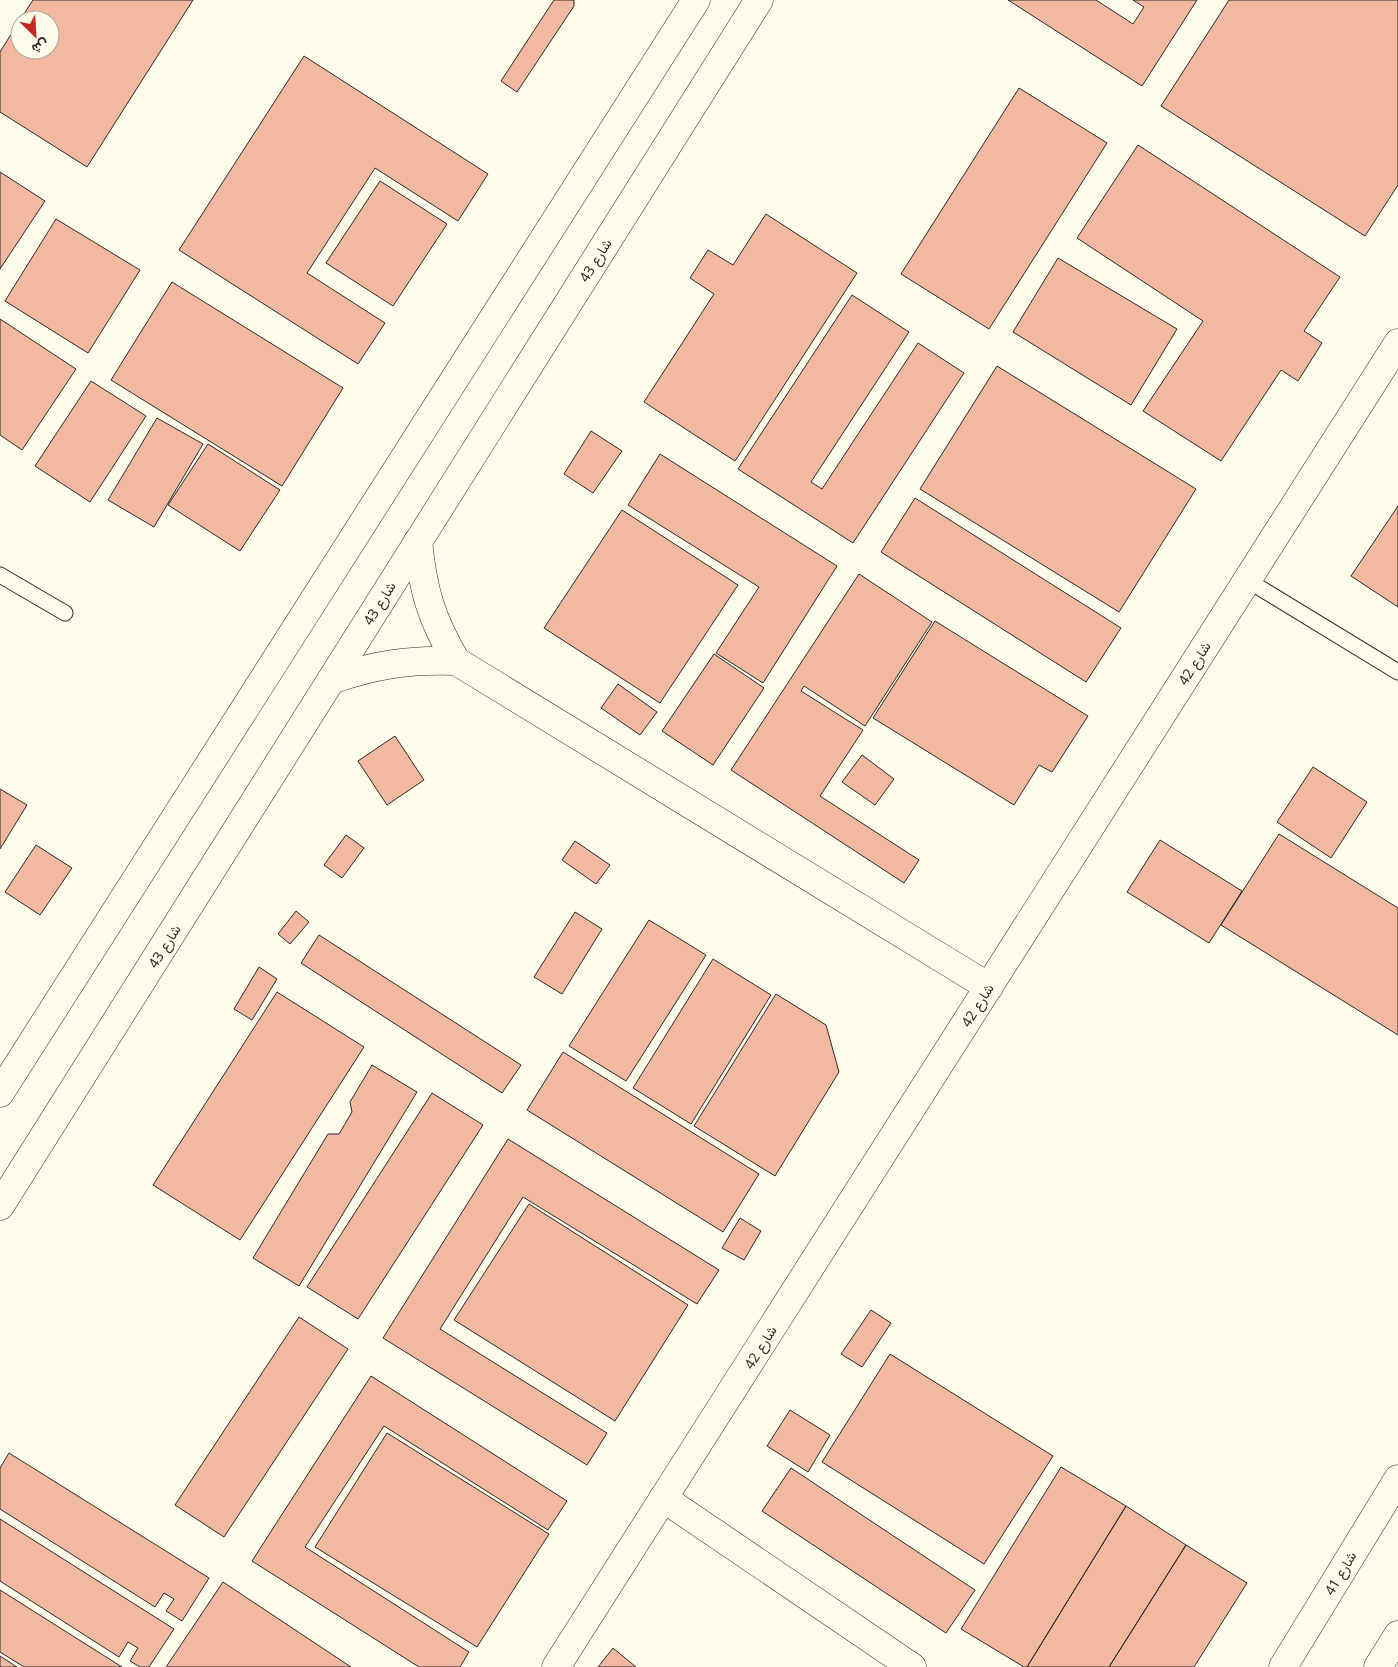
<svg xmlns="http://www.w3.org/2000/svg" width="1398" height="1667" viewBox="0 0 1398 1667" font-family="'Noto Sans',Vazirmatn,sans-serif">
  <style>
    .building { fill: #f2b8a0; stroke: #2b2b2b }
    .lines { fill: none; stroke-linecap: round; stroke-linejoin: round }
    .service-casing { stroke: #2b2b2b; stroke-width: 17 }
    .minor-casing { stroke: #2b2b2b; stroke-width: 29 }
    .service { stroke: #fdfbea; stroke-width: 15 }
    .minor { stroke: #fdfbea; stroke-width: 28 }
    .labels { text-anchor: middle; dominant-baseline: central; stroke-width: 4; stroke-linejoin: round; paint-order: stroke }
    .street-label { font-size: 14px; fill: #2b2b2b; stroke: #fdfbea }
  </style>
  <rect width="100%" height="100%" fill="#fdfbea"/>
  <path class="building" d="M33 0H193L87 167 0 112V52L20 20V50H50V20H20Z
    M554 0H574V6L517 92 501 81Z
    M1008 0H1096L1133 24 1144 7 1133 0H1197L1142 86Z
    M1229 0H1398V185L1365 236 1161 106Z
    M304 56 488 174 458 221 375 168 307 273 385 323 358 364 179 250Z
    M1019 88 1107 143 989 329 901 274Z
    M1138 145 1340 277 1304 331 1322 343 1298 381 1281 370 1221 461 1143 411 1203 321 1077 238Z
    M0 172 45 201 0 269Z
    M380 181 447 224 393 306 326 263Z
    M766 214 857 273 735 461 644 402 714 294 690 278 708 250 733 265Z
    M56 219 140 270 88 353 5 301Z
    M1058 258 1177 329 1131 405 1013 332Z
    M172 282 343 388 282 486 111 380Z
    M852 295 909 332 811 482 822 489 918 343 964 373 853 543 738 469Z
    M0 319 76 369 22 450 0 435Z
    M997 366 1196 489 1119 612 920 489Z
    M91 381 146 416 90 502 35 466Z
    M157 418 203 444 154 527 108 500Z
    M591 431 622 451 593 493 564 474Z
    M208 444 280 490 240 551 168 505Z
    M660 454 837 566 763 683 716 653 759 587 628 505Z
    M915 498 1121 628 1086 682 881 552Z
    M1398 506V607L1351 576Z
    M622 510 738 585 660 703 544 628Z
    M859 574 932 622 865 726 804 686 801 691 863 730 820 796 919 860 904 883 731 770Z
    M935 621 1088 716 1052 772 1039 765 1014 805 873 718Z
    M714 654 764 688 713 765 662 731Z
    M618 684 657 712 640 735 601 708Z
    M395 736 424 780 387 805 358 761Z
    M862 755 894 779 875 805 842 782Z
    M1313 767 1367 802 1331 858 1277 822Z
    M0 789 27 805 0 849Z
    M1279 834 1398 908V1035L1221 925Z
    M346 835 364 848 342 878 324 865Z
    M1160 840 1242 891 1209 943 1127 892Z
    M575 841 610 865 596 884 562 860Z
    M36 845 72 868 40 915 5 892Z
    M296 911 309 922 290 944 278 934Z
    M575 912 602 929 562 994 534 977Z
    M649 920 706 955 626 1081 569 1046Z
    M319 935 521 1065 502 1093 301 963Z
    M713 959 771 995 691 1124 633 1088Z
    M259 967 277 979 252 1020 234 1009Z
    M277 992 364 1047 240 1240 153 1185Z
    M776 994 826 1025 839 1072 775 1176 694 1126Z
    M563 1052 759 1174 723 1232 527 1110Z
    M372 1065 417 1092 299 1286 253 1258 328 1134H339L352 1112 350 1102Z
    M432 1093 483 1125 358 1319 307 1287Z
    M508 1139 719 1270 697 1304 523 1197 440 1329 607 1433 587 1465 383 1338Z
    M529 1204 688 1305 615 1421 454 1320Z
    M740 1218 761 1231 744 1260 722 1248Z
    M871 1310 891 1323 862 1367 841 1354Z
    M299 1317 348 1349 224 1537 175 1505Z
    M890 1354 1053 1456 984 1564 822 1462Z
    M371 1376 567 1501 548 1530 384 1426 305 1547 469 1652 460 1667H419L252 1561Z
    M790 1410 830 1435 808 1472 767 1446Z
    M387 1433 549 1534 477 1647 315 1547Z
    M9 1453 209 1578 182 1621 166 1611 174 1599 164 1593 155 1607 0 1509V1468Z
    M1061 1467 1126 1506 1027 1667H1024L961 1629Z
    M791 1468 975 1590 946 1633 762 1511Z
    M1126 1506 1186 1545 1109 1667H1027Z
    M0 1519 174 1629 149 1667H140L130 1661 138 1648 128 1642 119 1657 0 1581Z
    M1186 1545 1247 1583 1194 1667H1109Z
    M223 1582 351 1667H166Z
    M0 1590 122 1667H24L0 1652Z
    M613 1648 636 1667H598Z
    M0 1656 17 1667H0Z"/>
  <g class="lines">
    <g class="service-casing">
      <path id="service" d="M0 575 65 613
        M1247 580 1398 672"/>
    </g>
    <g class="minor-casing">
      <path id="minor" d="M418 541C423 591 431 618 456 661L989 987
        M331 680C373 665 411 659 456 661
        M0 1093 696 0
        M0 1206 759 0
        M663 1498 912 1667
        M556 1667 1398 343
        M1283 1667 1398 1479
        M1378 1667 1398 1635"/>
    </g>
    <use href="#service" class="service"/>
    <use href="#minor" class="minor"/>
  </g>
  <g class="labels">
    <g class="street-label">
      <text transform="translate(595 260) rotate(-58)">شارع 43</text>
      <text transform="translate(379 603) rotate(-58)">شارع 43</text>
      <text transform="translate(1194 663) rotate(-58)">شارع 42</text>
      <text transform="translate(164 946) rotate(-58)">شارع 43</text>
      <text transform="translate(977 1005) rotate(-58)">شارع 42</text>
      <text transform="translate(760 1347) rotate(-58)">شارع 42</text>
      <text transform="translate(1340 1573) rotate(-59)">شارع 41</text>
    </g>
  </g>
  <g transform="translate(35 35) rotate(155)"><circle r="24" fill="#fdfbea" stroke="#a9a89e"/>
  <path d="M0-4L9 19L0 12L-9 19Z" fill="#c62828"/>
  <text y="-8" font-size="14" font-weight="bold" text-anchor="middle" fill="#2b2b2b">ش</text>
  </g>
</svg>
